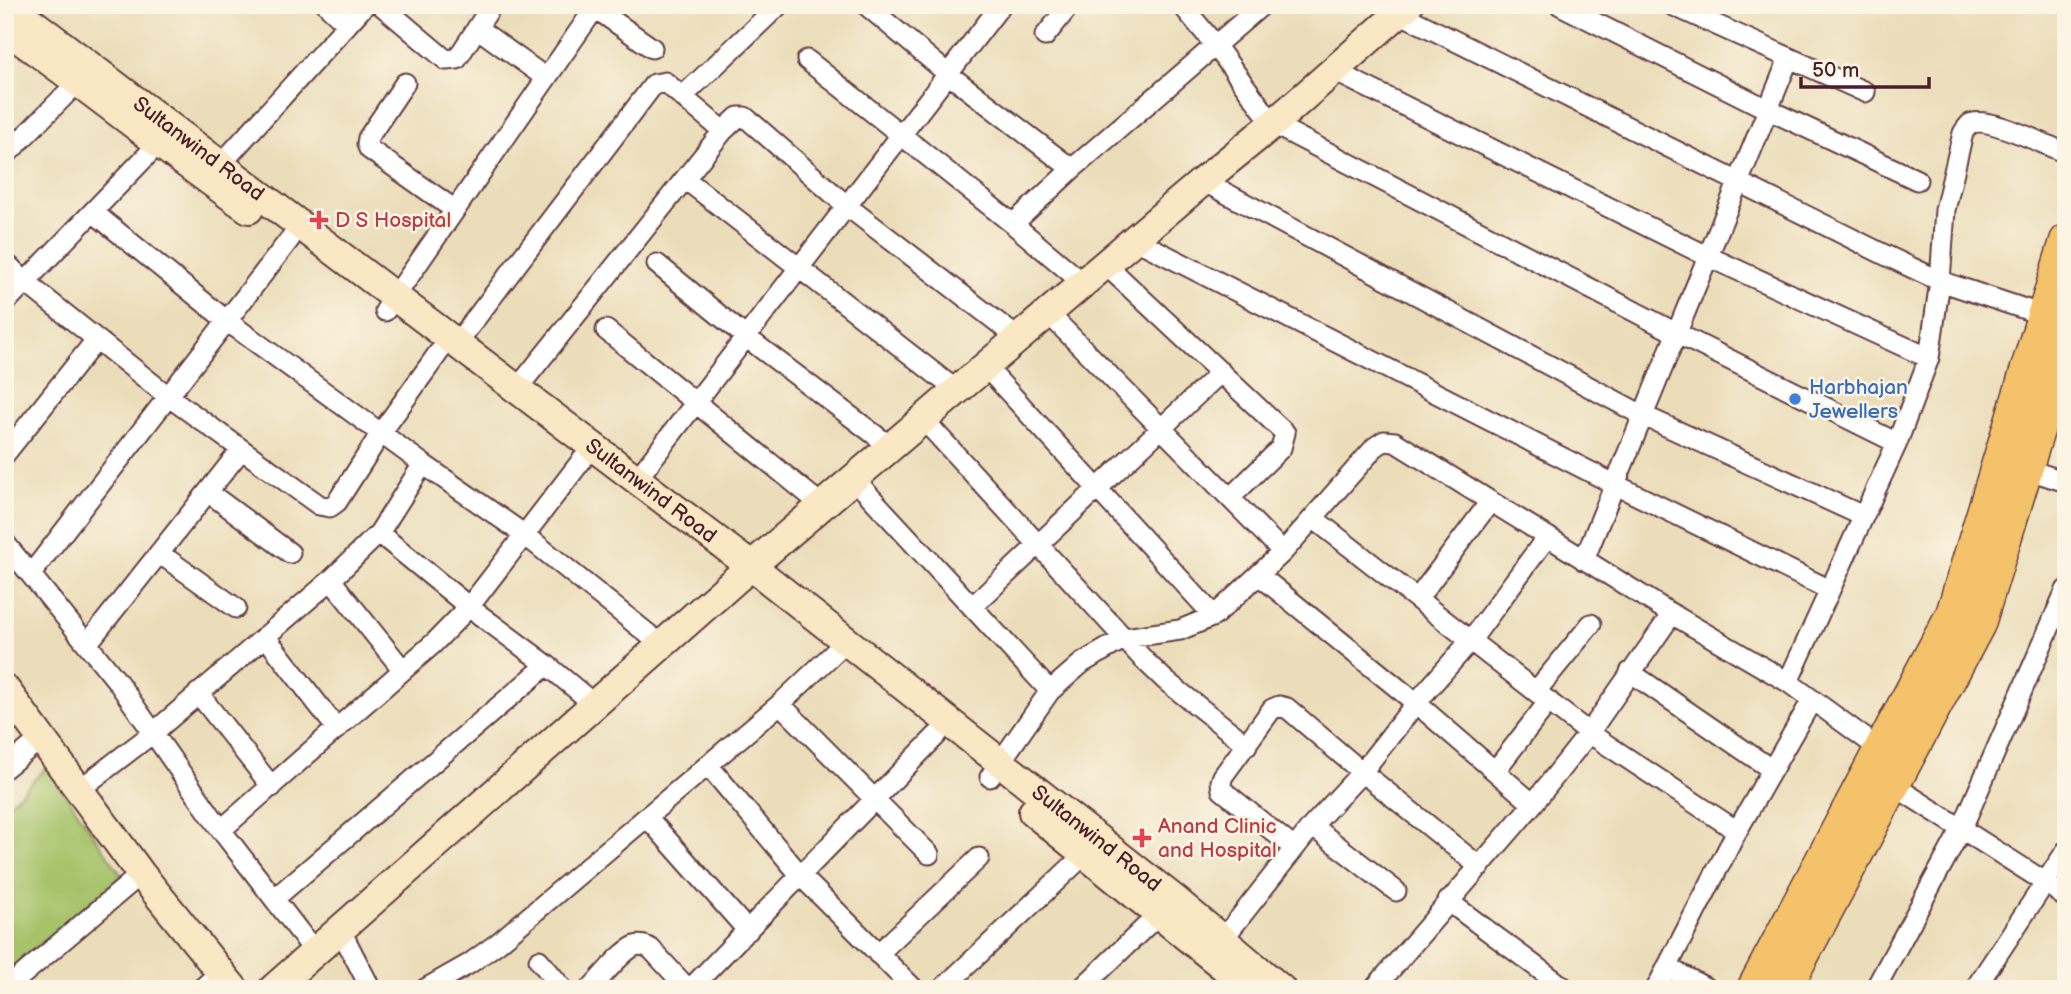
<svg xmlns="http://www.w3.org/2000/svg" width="2071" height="994" viewBox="0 0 2071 994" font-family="'Balsamiq Sans',sans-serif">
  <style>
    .green { fill: #a6c36a; stroke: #78714a; stroke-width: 2 }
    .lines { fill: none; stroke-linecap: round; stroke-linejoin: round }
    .street-casing { stroke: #623c40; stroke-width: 23 }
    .secondary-casing { stroke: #623c40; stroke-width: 32 }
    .primary-casing { stroke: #623c40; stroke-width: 35 }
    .street { stroke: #fff; stroke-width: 19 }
    .secondary { stroke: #fae7c3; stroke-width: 28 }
    .primary { stroke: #f3c26a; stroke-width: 32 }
    .health-dot { fill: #e0444e; stroke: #fcf5e5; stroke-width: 2.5 }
    .shop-dot { fill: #3f7fe0; stroke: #fcf5e5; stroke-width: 2.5 }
    .labels { text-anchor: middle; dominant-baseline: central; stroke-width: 5; stroke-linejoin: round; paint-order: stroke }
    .street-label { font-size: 21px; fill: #4a1f2b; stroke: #fcf5e5 }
    .health-label { font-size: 21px; fill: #be3a42; stroke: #fcf5e5; text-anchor: start }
    .shop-label { font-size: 21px; fill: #366cbe; stroke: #fcf5e5; text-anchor: start }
  </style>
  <rect width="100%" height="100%" fill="#fcf5e5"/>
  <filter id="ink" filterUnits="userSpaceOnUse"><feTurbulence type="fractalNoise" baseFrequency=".0143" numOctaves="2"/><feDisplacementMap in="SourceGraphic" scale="14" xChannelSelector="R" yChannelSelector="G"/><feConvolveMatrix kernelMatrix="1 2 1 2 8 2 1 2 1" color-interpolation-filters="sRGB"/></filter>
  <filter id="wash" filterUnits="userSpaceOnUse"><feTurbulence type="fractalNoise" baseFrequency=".00686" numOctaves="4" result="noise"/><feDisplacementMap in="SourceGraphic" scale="28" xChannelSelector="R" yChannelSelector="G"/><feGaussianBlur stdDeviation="1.57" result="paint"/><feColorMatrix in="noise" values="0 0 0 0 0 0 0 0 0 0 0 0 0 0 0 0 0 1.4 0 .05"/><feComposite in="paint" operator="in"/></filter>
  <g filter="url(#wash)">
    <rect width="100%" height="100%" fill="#ebddb9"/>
    <path class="green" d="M47 767 122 876 13 968 5 959V808Z"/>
  </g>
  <g filter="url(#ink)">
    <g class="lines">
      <g class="street-casing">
        <path id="street" d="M327 5 347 24
          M381 5 446 60 457 59 492 5
          M866 5 948 74 1072 169
          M1182 5 1215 45 1273 124 1676 333 1897 443
          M1560 5 1767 109 1917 180
          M1672 5 1865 92
          M1393 6 1399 13 1885 255 1940 281 2043 315
          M477 28 546 78
          M1045 36 1070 5
          M807 60 1013 224 1083 283
          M1332 70 1707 256 1929 358
          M405 83 368 138 367 144 369 149 455 210
          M682 97 779 5
          M723 131 738 117H745L751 122 847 206 1018 338
          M5 156 79 81
          M213 173 365 5
          M685 179 956 390
          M1203 181 1642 415 1863 516
          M93 212 227 321 423 464 525 535 663 646
          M1013 224 1072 169 1262 5
          M1134 239 1614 484 1830 590
          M5 262 25 282 169 397 319 505 330 507 337 502 381 433 439 352
          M657 264 746 337 891 447
          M1105 264 1285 433 1281 448 1230 498
          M5 303 158 144
          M385 311 595 8 652 48
          M1048 313 1283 552
          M606 330 823 506
          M457 343 654 84 665 82 723 131 517 389
          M985 366 1214 616
          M923 419 1144 660 1166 681 1247 745
          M5 454 96 340
          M2017 466 2066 482
          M637 479 1001 5
          M854 479 1050 691
          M208 492 290 553
          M1313 518 1589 733 1737 831
          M379 533 423 464
          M5 543 117 681 221 830 315 952
          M159 553 236 608
          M1584 560 1789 58
          M31 574 290 239
          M1259 575 1416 703 1533 804
          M331 580 403 670
          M1418 598 1490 502
          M972 607 1221 372
          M265 636 337 729
          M87 644 241 450
          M1630 672 1771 769
          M1788 682 1897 443 1929 358 1940 281 1945 210 1963 133C1963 132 1969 125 1970 124 1987 115 2047 146 2066 153
          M1537 690 1591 624
          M198 693 272 787
          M780 704 929 854
          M708 765 780 704 835 652
          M5 768 42 738
          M1495 771 1549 701
          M990 777 1050 691 1082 663 1125 638 1180 630 1214 616 1283 552 1375 447 1384 441 1395 442 1672 614 1788 682 1888 755
          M1893 785 2045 882 2066 898
          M80 789 153 733 331 580 379 533 469 607 547 665 595 705
          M647 817 748 931
          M1312 826 1396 891
          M221 830 434 643 469 607 582 460
          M1294 848 1222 790 1221 782 1223 776 1272 709 1279 706 1287 708 1362 772 1480 867
          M274 899 547 665
          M1448 901 1566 989
          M340 929 371 989
          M1223 939 1312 826 1362 772 1416 703 1471 640 1547 537
          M878 954 979 858
          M539 960 563 989
          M1667 967 1708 989
          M14 982 141 874
          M1978 984 2066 851
          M201 989 221 972
          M425 989 469 964 498 943 708 765 801 876 914 989
          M590 989C601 978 622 951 635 946 641 944 646 946 651 949L688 989
          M690 989 937 735
          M942 989 1085 854
          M1081 989 1166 907
          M1374 989 1533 804 1589 733 1672 614
          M1656 989 1737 831 1812 700
          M1875 989 1962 828 2066 590"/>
      </g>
      <g class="secondary-casing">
        <g id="secondary">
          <path id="s1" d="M9 5 751 566 1174 899 1281 989"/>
          <path d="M5 29C88 87 166 151 249 209"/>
          <path d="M5 689 141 874 234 989"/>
          <path d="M1033 812 1251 989"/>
          <path d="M273 989 751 566 1203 181 1273 124 1408 5"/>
        </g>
      </g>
      <g class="primary-casing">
        <path id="primary" d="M1753 989 1952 614 2066 241
          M1785 989 1979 624 2066 339"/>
      </g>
      <use href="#street" class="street"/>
      <use href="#secondary" class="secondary"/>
      <use href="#primary" class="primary"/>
    </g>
  </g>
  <g class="health-dot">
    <path d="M315.5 209.5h7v7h7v7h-7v7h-7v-7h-7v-7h7z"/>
    <path d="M1138.5 827.5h7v7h7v7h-7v7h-7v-7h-7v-7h7z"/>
  </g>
  <circle class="shop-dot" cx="1795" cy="399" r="7"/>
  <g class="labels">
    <g class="street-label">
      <text stroke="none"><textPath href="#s1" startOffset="238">Sultanwind Road</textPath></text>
      <text stroke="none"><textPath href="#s1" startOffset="805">Sultanwind Road</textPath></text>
      <text stroke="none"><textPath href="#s1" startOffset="1370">Sultanwind Road</textPath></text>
    </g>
    <g class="health-label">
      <text x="335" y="220">D S Hospital</text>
      <text x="1158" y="826">Anand Clinic<tspan x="1158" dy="24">and Hospital</tspan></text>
    </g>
    <g class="shop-label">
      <text x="1809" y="387">Harbhajan<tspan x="1809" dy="24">Jewellers</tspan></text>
    </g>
  </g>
  <rect width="2071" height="994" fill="none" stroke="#fcf5e5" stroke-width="28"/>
  <path d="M1801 77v10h128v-10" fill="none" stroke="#4a1f2b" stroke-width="3.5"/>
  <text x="1812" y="77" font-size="21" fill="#4a1f2b" stroke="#fcf5e5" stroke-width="5" paint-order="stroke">50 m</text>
</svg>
